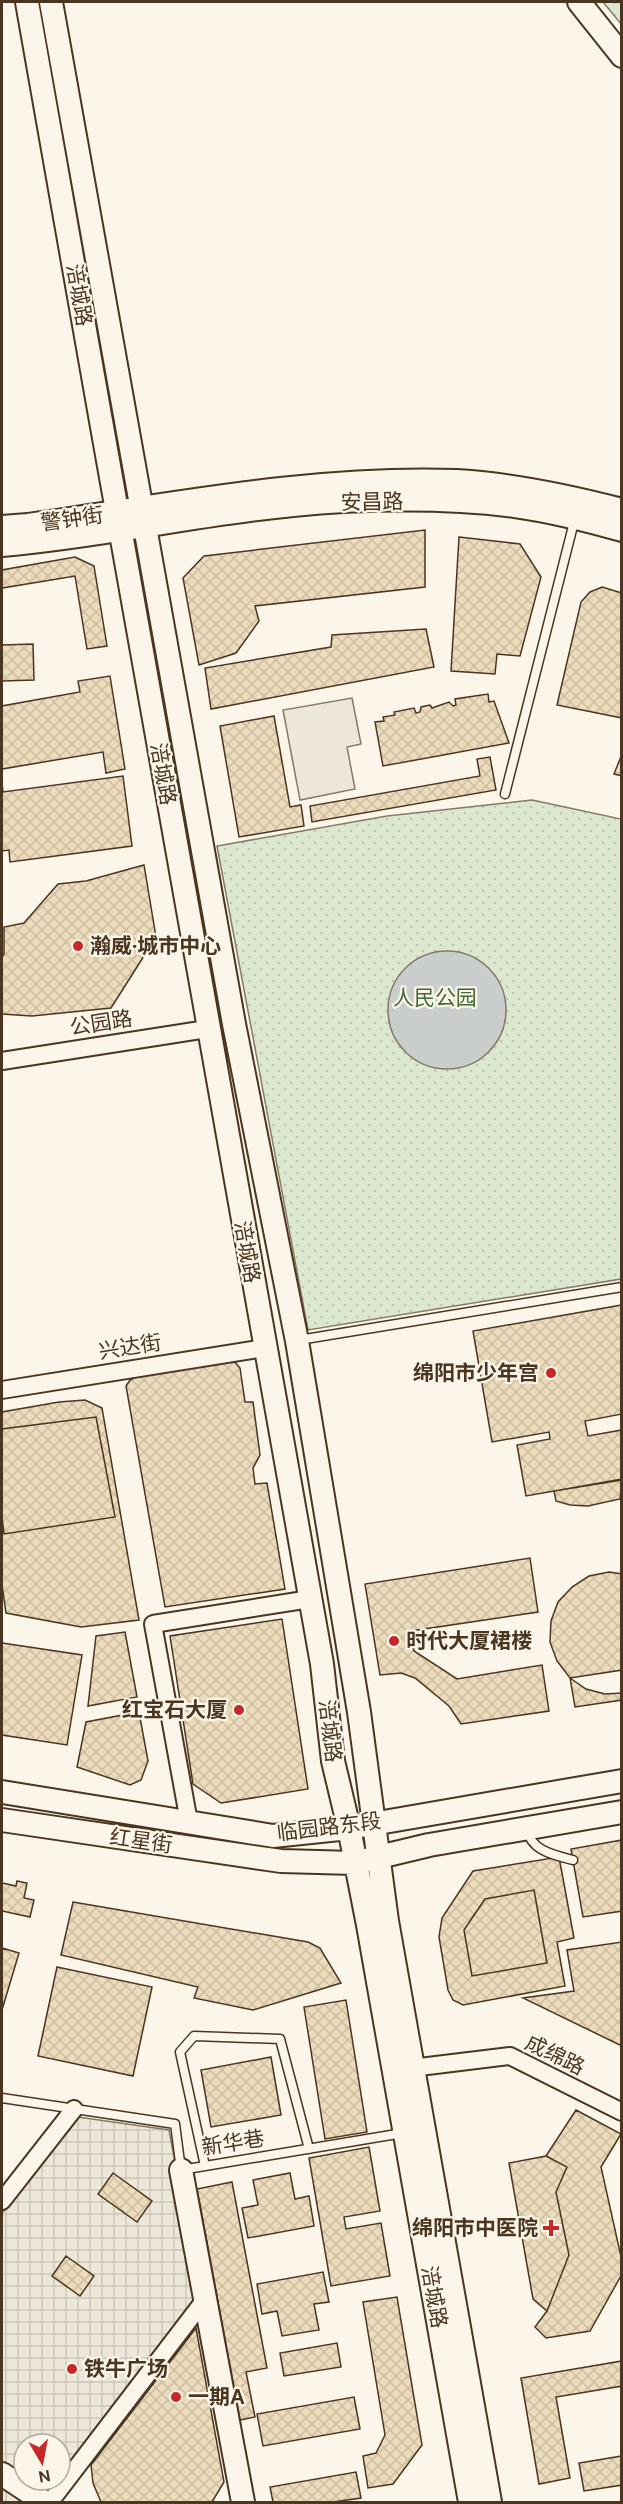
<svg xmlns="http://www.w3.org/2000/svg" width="623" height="2504" viewBox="0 0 623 2504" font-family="'DM Sans','Noto Sans SC',sans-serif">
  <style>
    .grass { fill: url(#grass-dots); stroke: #887966; stroke-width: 1.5 }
    .parking { fill: #ede7d9; stroke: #887966; stroke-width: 1.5 }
    .plaza { fill: url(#plaza-grid); stroke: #887966; stroke-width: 1.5 }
    .water { fill: #c9cecd; stroke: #887966; stroke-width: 1.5 }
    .building { fill: url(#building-cross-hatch); stroke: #4a3520; stroke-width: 1.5 }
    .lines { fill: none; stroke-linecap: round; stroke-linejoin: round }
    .lane-casing { stroke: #4a3520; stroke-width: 11 }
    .street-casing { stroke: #4a3520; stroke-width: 20 }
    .secondary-casing { stroke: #4a3520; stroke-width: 26 }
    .lane { stroke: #fbf6e9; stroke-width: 8 }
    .street { stroke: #fbf6e9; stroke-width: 16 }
    .secondary { stroke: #fbf6e9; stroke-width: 22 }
    .poi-dot { fill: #c62828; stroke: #fbf6e9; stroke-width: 2 }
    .labels { text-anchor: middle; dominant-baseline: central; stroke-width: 4.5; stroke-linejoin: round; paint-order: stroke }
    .street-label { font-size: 21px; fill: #4a3520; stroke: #fbf6e9 }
    .poi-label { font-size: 21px; font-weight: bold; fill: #4a3520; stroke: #fbf6e9; text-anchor: start }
    .park-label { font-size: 21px; fill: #436837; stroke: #fbf6e9 }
  </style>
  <defs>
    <pattern id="grass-dots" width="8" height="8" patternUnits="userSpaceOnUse" patternTransform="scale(1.5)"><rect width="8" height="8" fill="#dce7d0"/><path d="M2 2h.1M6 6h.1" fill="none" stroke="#bec7b2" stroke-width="1.8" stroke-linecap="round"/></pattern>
    <pattern id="plaza-grid" width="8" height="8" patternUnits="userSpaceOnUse" patternTransform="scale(1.5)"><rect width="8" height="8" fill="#ede7d9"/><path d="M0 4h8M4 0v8" fill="none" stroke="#cdc7ba"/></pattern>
    <pattern id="building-cross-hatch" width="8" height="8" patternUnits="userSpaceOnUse" patternTransform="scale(1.5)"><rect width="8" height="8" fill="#ecdcbc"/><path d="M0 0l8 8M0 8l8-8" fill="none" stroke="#ccbda1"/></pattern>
  </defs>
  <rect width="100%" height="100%" fill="#fbf6e9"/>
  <path class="grass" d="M603 2H621V24Z
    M532 800 621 819V1279L308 1330 217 846 387 816Z"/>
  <path class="parking" d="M352 698 361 744 347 747 355 789 300 800 283 710Z"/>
  <path class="plaza" d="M78 2117 169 2130 199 2293 60 2475V2444H24V2480H56L39 2502H2V2213Z"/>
  <path class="water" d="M388 1010a59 59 0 1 1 118 0a59 59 0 1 1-118 0Z"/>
  <path class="building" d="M425 530V587L255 606 259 621 236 653 199 665 183 578 204 556Z
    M459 537 520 544 541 577 520 656 497 654 495 674 451 671Z
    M75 557 94 566 107 646 87 649 75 576 2 588V570Z
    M602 587 622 593V718L557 705 581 602 590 592Z
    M426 629 434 667 211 709 205 668 331 647 332 635Z
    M33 644 34 680 2 681V645Z
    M110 676 125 769 106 773 103 752 2 769V706L80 692 78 681Z
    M488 694 489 702 494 701 509 743 383 766 375 722 384 721 383 717 395 715 394 712 414 708 416 713 420 712 421 707 430 705 432 708 449 702 453 706 456 705 455 699Z
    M274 716 290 807 301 805 304 826 239 837 220 726Z
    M622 754V776L614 774Z
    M490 757 496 790 312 822 310 806 480 776 477 759Z
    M123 776 132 846 10 862 9 850 2 851V783L3 792Z
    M144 865 156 937 111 1008 32 1016 2 1014V957L4 954V927L24 923 58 884 86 881Z
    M622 1305V1414L585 1421 588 1436 622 1430V1479L526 1496 517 1445 550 1439 549 1432 492 1442 473 1331Z
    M233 1360 240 1368 245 1402H253L260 1455 253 1468 255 1484 267 1483 285 1589 165 1607 126 1386 130 1380 136 1377Z
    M85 1400 102 1408 139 1620 81 1627 6 1613 2 1585V1412L59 1402Z
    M96 1417 115 1517 4 1534 2 1517V1429Z
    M622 1480 620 1499 588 1506 570 1505 556 1501 554 1491Z
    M530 1558 538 1612 411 1631 414 1651 457 1679 542 1665 549 1711 461 1724 449 1706 415 1678 401 1673 380 1675 365 1584Z
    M609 1572 622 1574V1670L570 1678 557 1661 550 1642 551 1621 558 1602 572 1587 589 1576Z
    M282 1619 308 1789 221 1803 193 1784 170 1636Z
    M125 1632 137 1697 88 1706 96 1636Z
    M2 1643 82 1655 67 1745 2 1735Z
    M570 1678 586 1689 605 1694 622 1693V1700L575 1707Z
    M139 1712 148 1761 141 1780 130 1785 77 1767 86 1722Z
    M622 1840V1911L583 1917 571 1849Z
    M559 1857 574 1938 557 1942 565 1986 463 2005 453 2000 448 1990 439 1937 442 1918 473 1871Z
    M17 1881 27 1883 24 1898 34 1900 30 1917 2 1911V1883L16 1886Z
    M534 1890 547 1963 472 1976 464 1930 485 1899Z
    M73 1902 308 1942 320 1948 341 1983 253 2010 194 1998 198 1987 61 1955Z
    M622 1942V2046L523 1998 574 1991 567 1950Z
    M2 1948 19 1953 2 2010Z
    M57 1967 152 1987 133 2076 38 2056Z
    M346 2000 367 2132 325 2139 304 2007Z
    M271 2057 281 2115 211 2127 201 2070Z
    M576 2110 621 2134 601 2167 622 2261V2274L590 2331 546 2338 535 2327 547 2311 533 2299 509 2163 546 2156Z
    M369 2147 380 2211 344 2217 346 2229 381 2223 390 2276 331 2286 309 2158Z
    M546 2156 567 2167 556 2192 569 2255 547 2311 533 2299 509 2163Z
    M113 2173 152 2201 137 2222 98 2194Z
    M290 2173 295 2199 309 2196 314 2226 248 2238 242 2208 258 2205 253 2180Z
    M232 2182 267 2368 246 2372 255 2417 240 2420 197 2189Z
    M66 2256 94 2276 80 2296 52 2276Z
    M323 2272 329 2302 314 2304 319 2330 282 2336 277 2311 262 2314 257 2284Z
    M397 2297 422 2445 393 2484 368 2488 363 2456 376 2453 385 2435 363 2302Z
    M196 2328 224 2482 212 2502H101L93 2483 91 2465Z
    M337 2343 341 2367 284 2376 280 2353Z
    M622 2361V2386L556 2397 570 2478 539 2484 521 2378Z
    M354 2397 360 2429 263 2446 257 2414Z
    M622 2456V2485L584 2491 579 2463Z
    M356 2472 361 2498 333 2502H273L270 2487Z"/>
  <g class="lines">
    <g class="lane-casing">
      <path id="lane" d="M505 794 575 518
        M299 1340 622 1287
        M527 1829C531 1851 554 1855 573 1860
        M2 2098 175 2124 181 2170 403 2133
        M205 2166 180 2052 194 2036 280 2039 309 2149"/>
    </g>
    <g class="street-casing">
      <path id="street" d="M2 1061 207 1029
        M2 1390 265 1348
        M189 1822 153 1624 310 1599
        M403 2069 510 2056 622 2112
        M2 2201 74 2109
        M50 2502 206 2298"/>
    </g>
    <g class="secondary-casing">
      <path id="secondary" d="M27 2C125 556 222 1110 322 1664L333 1761 349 1828 368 1925 470 2502
        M51 2 234 1024 297 1341 359 1712 387 1921 490 2502
        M579 2 622 56
        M2 527 28 525C170 505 312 476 456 481 512 484 568 496 622 510
        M2 545C100 537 196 514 293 505 362 498 447 497 515 506 551 511 587 520 622 530
        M2 1792 273 1836 349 1828 622 1781
        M2 1820 281 1861 354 1863 429 1845 622 1812
        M181 2170 243 2502
        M2 2474 44 2502"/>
    </g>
    <use href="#lane" class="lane"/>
    <use href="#street" class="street"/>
    <use href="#secondary" class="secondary"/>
  </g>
  <g class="poi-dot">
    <circle cx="78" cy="946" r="6"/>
    <circle cx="551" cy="1373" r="6"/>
    <circle cx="394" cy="1641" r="6"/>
    <circle cx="239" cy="1710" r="6"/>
    <path d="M548 2219h6v6h6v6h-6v6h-6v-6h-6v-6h6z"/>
    <circle cx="72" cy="2369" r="6"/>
    <circle cx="176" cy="2397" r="6"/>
  </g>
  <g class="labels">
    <g class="street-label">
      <text transform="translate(79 295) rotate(80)">涪城路</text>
      <text transform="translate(372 502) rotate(-1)">安昌路</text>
      <text transform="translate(72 519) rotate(-8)">警钟街</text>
      <text transform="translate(163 774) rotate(80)">涪城路</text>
      <text transform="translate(101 1023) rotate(-9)">公园路</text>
      <text transform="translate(247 1252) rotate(80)">涪城路</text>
      <text transform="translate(130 1347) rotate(-9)">兴达街</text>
      <text transform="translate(330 1731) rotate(83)">涪城路</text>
      <text transform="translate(329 1827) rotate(-7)">临园路东段</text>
      <text transform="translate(141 1841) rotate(8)">红星街</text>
      <text transform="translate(555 2055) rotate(26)">成绵路</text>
      <text transform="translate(233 2143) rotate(-9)">新华巷</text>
      <text transform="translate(434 2297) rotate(80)">涪城路</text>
    </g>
    <g class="poi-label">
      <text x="90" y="946">瀚威·城市中心</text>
      <text x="539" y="1373" text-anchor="end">绵阳市少年宫</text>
      <text x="406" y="1641">时代大厦裙楼</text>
      <text x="227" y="1710" text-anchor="end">红宝石大厦</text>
      <text x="538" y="2228" text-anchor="end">绵阳市中医院</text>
      <text x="84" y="2369">铁牛广场</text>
      <text x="188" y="2397">一期A</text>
    </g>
    <g class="park-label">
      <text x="435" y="998">人民公园</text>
    </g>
  </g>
  <rect width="623" height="2504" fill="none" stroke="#4a3520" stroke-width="6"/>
  <g transform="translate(42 2462) rotate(170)"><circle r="28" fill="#fbf6e9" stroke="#b4a999" stroke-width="1.5"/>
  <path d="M0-4.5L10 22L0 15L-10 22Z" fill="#c62828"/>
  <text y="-9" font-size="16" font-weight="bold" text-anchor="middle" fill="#4a3520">N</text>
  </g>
</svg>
